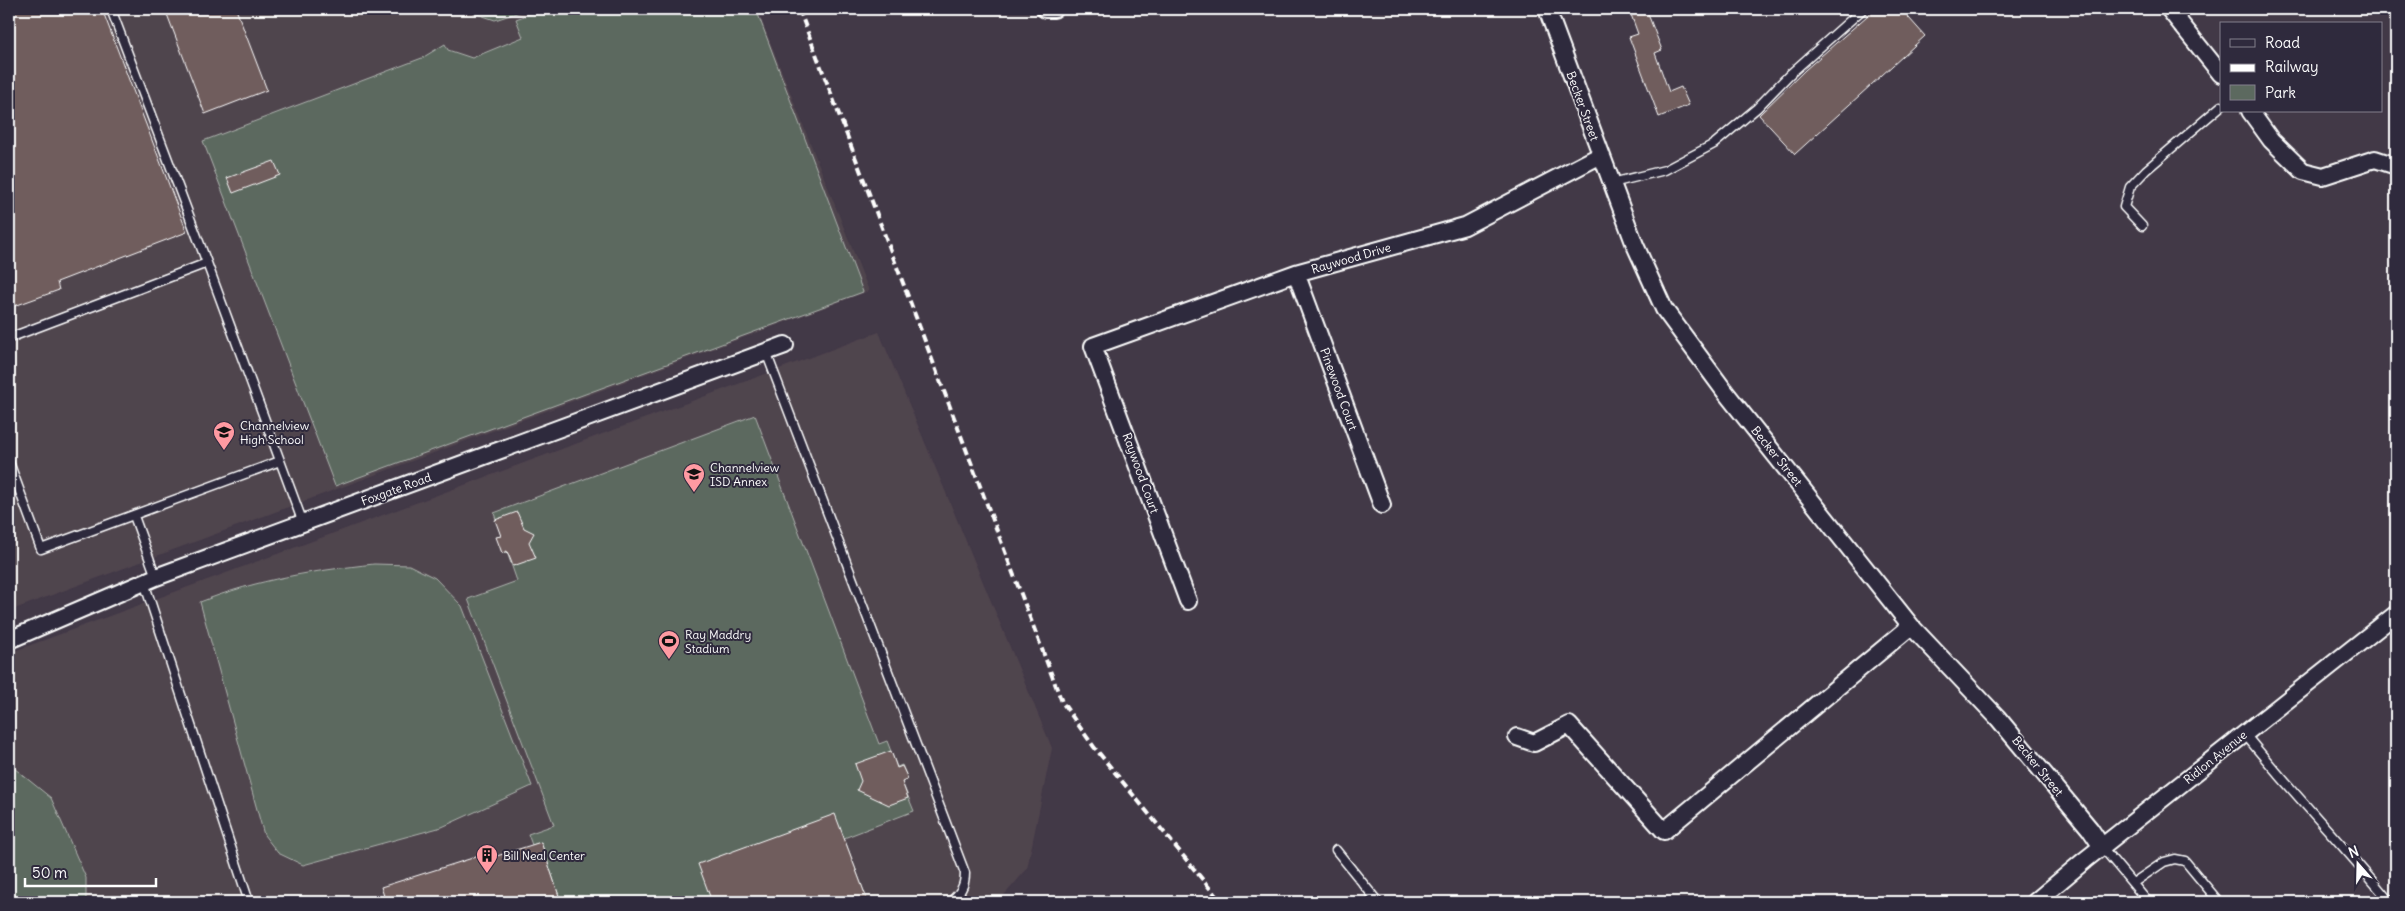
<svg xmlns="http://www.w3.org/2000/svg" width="2405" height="911" viewBox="0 0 2405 911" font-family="Delius,sans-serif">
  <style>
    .built { fill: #50444e }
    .green { fill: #5c695f; stroke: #aeb4af }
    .building { fill: #705d5d; stroke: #fff }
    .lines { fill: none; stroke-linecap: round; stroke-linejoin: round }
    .service-casing { stroke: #fff; stroke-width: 11 }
    .minor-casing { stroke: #fff; stroke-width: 20 }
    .service { stroke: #2f2a3d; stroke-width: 8 }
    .minor { stroke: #2f2a3d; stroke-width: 16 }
    .rail { stroke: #fff; stroke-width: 4; stroke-dasharray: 8 4; stroke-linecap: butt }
    .labels { text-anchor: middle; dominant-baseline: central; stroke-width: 4; stroke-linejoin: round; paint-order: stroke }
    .street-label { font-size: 12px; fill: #fff; stroke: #2f2a3d }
    .poi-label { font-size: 12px; fill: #fff; stroke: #2f2a3d; text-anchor: start }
  </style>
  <rect width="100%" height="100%" fill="#423947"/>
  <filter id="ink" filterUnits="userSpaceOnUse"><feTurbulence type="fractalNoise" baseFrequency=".02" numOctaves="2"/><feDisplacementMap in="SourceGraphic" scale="10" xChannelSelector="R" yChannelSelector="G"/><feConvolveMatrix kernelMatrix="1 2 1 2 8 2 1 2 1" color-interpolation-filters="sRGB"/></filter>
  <g filter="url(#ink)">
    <path class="built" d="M9 9H757L869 291 9 611Z
      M879 332 1052 748 1027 869 998 902H9V653Z"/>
    <path class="green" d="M466 9H529L495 20 468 11Z
      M543 9 546 14 556 9H756L863 292 335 486 203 141 422 58 445 44 448 50 472 58 523 37 516 19Z
      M755 415 879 744 887 741 897 767 902 765 908 779 902 782 914 811 844 838 868 902H561L541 842 532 845 528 834 554 825 468 599 517 581 507 552 502 553 497 537 501 536 494 513Z
      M374 564 409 565 435 578 462 606 532 786 442 827 303 865 278 853 264 835 200 602C259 579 312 571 374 564Z
      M9 764 51 798 86 878V902H9Z"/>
    <path class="building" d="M9 9H102L187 232 57 282 59 290 9 308Z
      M165 9H236L267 90 205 114Z
      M1629 9H1646L1662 50 1655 53 1669 92 1681 87 1689 105 1659 117 1629 37 1638 34Z
      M1875 9H1901L1925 36 1795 154 1759 115 1805 70Z
      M274 161 280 175 233 193 227 178Z
      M517 512 524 528 534 533 529 542 536 558 513 566 507 551 502 553 496 537 501 536 495 520Z
      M891 751 897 768 902 766 908 779 902 782 908 798 889 805 857 790 861 781 855 764Z
      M835 814 868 902H712L698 864Z
      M541 842 561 902H386L381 887 479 856 481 861Z"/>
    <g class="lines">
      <g class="service-casing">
        <path id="service" d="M111 9 207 263
          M1612 183 1665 170 1714 144 1757 108 1789 75 1863 9
          M2142 226 2124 207 2130 187 2146 170 2221 106
          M9 338 207 263 303 523
          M766 352 965 873C965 887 960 893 950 902
          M9 462 41 549 280 461
          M134 516 156 577
          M144 582 249 902
          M2244 733C2291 792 2343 844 2390 902
          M2102 847 2148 902
          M1336 850 1378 902
          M2133 883 2164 862 2175 859 2185 861 2219 902"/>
      </g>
      <g class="minor-casing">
        <path id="minor" d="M1045 9H1054
          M1547 9 1635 245 1664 309 1726 393 1911 626 1997 717 2090 829 2102 847
          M2169 9 2221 74
          M2250 111 2271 140 2303 171 2323 176 2375 159 2396 166
          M1296 273 1382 505
          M1188 601 1093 346 1296 273 1465 226 1601 155
          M9 640 156 577 785 345
          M1517 737 1534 743 1569 725 1664 831 1911 626
          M2035 902 2085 860 2396 614"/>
      </g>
      <use href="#service" class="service"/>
      <use href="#minor" class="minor"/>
      <path class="rail" d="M799 9 1062 702 1094 747 1221 902"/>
    </g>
  </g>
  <defs>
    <g id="school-pin" transform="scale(1.125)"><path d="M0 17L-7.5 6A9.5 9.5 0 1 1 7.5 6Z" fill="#ff9aa2" stroke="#2f2a3d"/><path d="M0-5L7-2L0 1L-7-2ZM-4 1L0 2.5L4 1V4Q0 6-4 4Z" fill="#111"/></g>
    <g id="stadium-pin" transform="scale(1.125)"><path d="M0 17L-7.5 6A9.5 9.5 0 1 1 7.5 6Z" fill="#ff9aa2" stroke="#2f2a3d"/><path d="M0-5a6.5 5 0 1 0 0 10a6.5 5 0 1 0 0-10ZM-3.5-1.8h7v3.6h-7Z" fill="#111"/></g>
    <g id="building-pin" transform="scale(1.125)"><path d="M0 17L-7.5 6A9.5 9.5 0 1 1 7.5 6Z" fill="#ff9aa2" stroke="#2f2a3d"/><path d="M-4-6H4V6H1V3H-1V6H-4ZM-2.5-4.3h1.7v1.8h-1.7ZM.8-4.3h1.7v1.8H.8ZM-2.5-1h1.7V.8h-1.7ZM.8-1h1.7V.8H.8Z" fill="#111"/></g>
  </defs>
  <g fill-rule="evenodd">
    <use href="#school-pin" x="224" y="432"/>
    <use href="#school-pin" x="694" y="474"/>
    <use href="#stadium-pin" x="669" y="641"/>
    <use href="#building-pin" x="487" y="855"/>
  </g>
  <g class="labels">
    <g class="street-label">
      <text transform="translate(1583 106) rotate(70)">Becker Street</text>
      <text transform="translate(1351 258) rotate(-16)">Raywood Drive</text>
      <text transform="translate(1339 389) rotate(70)">Pinewood Court</text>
      <text transform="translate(1777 456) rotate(51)">Becker Street</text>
      <text transform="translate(1141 473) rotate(70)">Raywood Court</text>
      <text transform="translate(396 489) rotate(-20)">Foxgate Road</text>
      <text transform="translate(2215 757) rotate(-39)">Ridlon Avenue</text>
      <text transform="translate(2038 766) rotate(51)">Becker Street</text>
    </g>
    <g class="poi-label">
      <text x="240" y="425">Channelview<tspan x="240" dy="14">High School</tspan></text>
      <text x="710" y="467">Channelview<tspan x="710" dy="14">ISD Annex</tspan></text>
      <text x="685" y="634">Ray Maddry<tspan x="685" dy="14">Stadium</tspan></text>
      <text x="503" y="855">Bill Neal Center</text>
    </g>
  </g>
  <rect width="2405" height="911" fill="none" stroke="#2f2a3d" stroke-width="30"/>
  <rect x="15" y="15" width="2375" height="881" fill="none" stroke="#fff" stroke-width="2" filter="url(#ink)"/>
  <rect x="2220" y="22" width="162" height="90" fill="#2f2a3d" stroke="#827f8b"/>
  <rect x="2230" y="39" width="25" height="8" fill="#2f2a3d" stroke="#827f8b"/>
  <text x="2265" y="48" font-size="15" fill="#ffffff">Road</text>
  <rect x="2230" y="64" width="25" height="8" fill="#ffffff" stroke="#827f8b"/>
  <text x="2265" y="72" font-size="15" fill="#ffffff">Railway</text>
  <rect x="2230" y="85" width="25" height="15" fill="#5c695f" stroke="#827f8b"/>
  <text x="2265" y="98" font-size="15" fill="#ffffff">Park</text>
  <g transform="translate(2358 864) rotate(340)" stroke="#2f2a3d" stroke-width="4" paint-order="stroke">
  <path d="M0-4L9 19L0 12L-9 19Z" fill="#ffffff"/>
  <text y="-8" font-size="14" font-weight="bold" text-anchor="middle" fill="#ffffff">N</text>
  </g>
  <path d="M25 878v8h131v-8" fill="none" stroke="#ffffff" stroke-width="2.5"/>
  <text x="32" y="878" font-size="15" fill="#ffffff" stroke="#2f2a3d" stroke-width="4" paint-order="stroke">50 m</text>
</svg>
